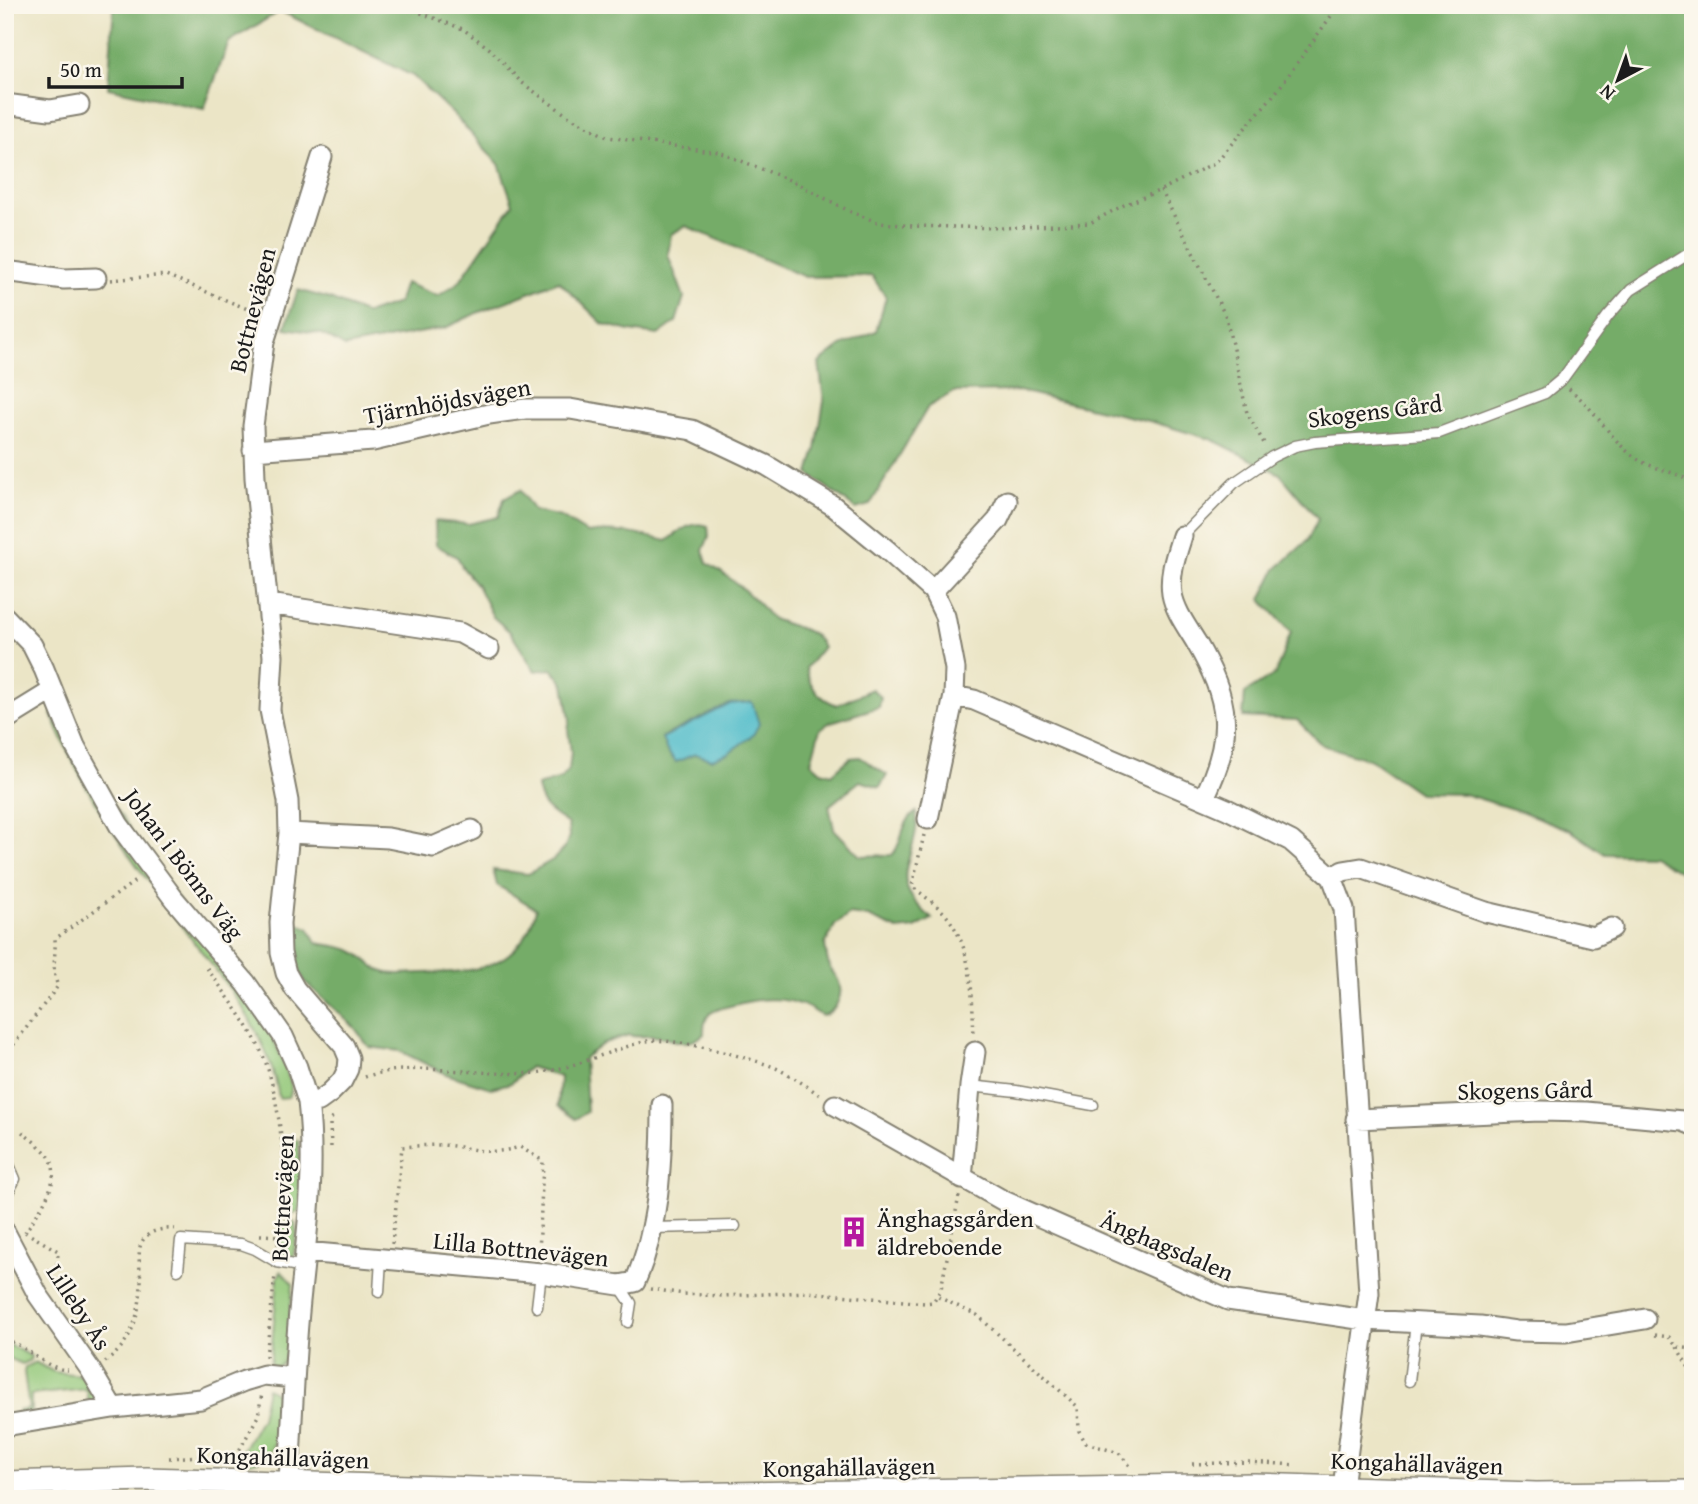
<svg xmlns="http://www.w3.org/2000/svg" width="1698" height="1504" viewBox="0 0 1698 1504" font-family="'Gentium Book Plus',serif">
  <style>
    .green { fill: #92c778; stroke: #57724a; stroke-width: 2 }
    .forest { fill: #75ac68; stroke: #486442; stroke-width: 2; fill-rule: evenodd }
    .water { fill: #4ebbc9; stroke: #356c72; stroke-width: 2 }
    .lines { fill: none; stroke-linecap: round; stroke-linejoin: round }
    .service-casing { stroke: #848071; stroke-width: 13 }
    .minor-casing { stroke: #848071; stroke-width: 23 }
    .tertiary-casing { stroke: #848071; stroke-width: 26 }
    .path { stroke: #848071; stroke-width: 3.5; stroke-dasharray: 2 5; stroke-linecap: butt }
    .service { stroke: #fff; stroke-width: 10 }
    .minor { stroke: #fff; stroke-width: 19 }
    .tertiary { stroke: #fff; stroke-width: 23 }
    .labels { text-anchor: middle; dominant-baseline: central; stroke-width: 5; stroke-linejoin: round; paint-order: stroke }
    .street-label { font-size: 24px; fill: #1c1c1c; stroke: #fbf7ec }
    .poi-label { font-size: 24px; fill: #1c1c1c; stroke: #fbf7ec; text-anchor: start }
  </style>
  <rect width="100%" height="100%" fill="#fbf7ec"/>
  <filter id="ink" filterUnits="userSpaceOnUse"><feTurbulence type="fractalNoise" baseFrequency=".0143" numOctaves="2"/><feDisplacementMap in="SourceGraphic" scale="14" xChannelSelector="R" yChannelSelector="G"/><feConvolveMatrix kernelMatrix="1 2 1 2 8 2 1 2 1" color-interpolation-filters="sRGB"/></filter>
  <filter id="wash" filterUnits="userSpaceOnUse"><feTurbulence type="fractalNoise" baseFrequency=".00686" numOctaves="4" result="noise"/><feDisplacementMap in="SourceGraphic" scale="28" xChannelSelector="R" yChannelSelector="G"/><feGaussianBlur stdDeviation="1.57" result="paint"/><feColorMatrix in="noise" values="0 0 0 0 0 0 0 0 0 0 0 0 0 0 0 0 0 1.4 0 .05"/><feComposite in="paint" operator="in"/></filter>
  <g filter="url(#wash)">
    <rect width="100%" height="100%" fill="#ebe5c6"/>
    <path class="green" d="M51 713 274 1040 291 1084V1092L288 1097 279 1098C268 1024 211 967 168 908 122 847 79 785 51 713Z
      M298 1140 302 1186 299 1211 291 1215 286 1210 288 1174 286 1148 290 1143Z
      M289 1220 295 1223 297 1235 293 1257 287 1259 281 1256 283 1225Z
      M281 1271 293 1284 286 1355 282 1363 273 1369 270 1367 278 1277Z
      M5 1343 31 1356 30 1360 22 1364 5 1357Z
      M35 1362 54 1372 88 1376 99 1402 89 1404 87 1389 31 1395V1412L17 1414 18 1411 29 1409 24 1372 25 1367Z
      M267 1388 276 1393C286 1408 278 1447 263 1458 257 1463 248 1463 241 1465L240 1455 261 1418Z"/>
    <path class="forest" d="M114 5H1693V880L1652 855 1605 854 1570 830 1526 813 1464 794 1419 793 1371 760 1322 745 1297 720 1243 717 1245 693 1275 674 1291 632 1261 599 1276 569 1307 541 1318 519 1280 474 1213 440 1153 422 1019 391 954 392 928 407 870 505 856 509 809 474 816 449 824 401 819 363 841 346 876 331 886 297 872 276 805 277 686 226 671 234 668 255 684 297 676 322 658 335 630 331 603 324 559 281 477 313 445 328 345 347 322 334 285 328 298 290 330 299 366 314 398 303 405 283 438 296 459 282 513 204 499 164 454 115 413 76 280 11 229 42 204 109 108 88Z
      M520 490 534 511 561 517 587 533C615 529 640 534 667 541 680 531 692 520 708 526L709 537 703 550 707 563C726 574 742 587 758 603 764 608 766 615 773 619 790 627 815 628 823 647L806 668C810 687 818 698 837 705L872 689 881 697 879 707 831 722 820 729 811 762 821 771 832 774 850 758 860 757 887 775 880 787 860 781 829 806 834 829 860 856 892 855C905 840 898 826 916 812 921 837 902 863 906 883 908 897 922 909 932 919L915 928 898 930 868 917 850 914 835 925 825 945C826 952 827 961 830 968 831 970 836 976 837 978 845 992 838 1011 822 1016 795 996 766 996 734 1005 714 1010 703 1011 704 1034 685 1051 671 1036 651 1036 643 1036 636 1038 629 1035L604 1043 584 1058 587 1112 576 1119 558 1106 560 1077 530 1067 511 1083 491 1088 446 1074 400 1051 369 1047 354 1027 305 982 294 961V923L309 928 316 943C328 945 342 946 353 951 364 956 372 968 384 972 394 976 410 973 422 973 474 973 522 968 536 909L497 885 493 870 528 874 554 859 565 847 569 836 568 824C551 812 540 808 537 786L561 779 569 769 571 752 568 730 570 719 564 684 552 669 535 671 510 632 493 617 477 585 462 567 458 558 436 545 435 521 468 524 498 517 504 499ZM730 704 712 759 695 754 676 762 667 751 662 737Z"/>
    <path class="water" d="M752 702 759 724 753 735 728 753 712 759 695 754 676 762 667 751 662 738 730 704Z"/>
  </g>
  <g filter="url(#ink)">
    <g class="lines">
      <g class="service-casing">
        <path id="service" d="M1182 536 1234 483 1272 457 1295 446 1315 442 1439 433 1545 393 1563 378 1608 316 1631 290 1693 251
          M970 1086 1016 1091 1093 1105
          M5 1198 15 1179 6 1158
          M652 1228 735 1226
          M178 1270 181 1240 241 1244 255 1249 277 1262 304 1267
          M619 1285 631 1303 628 1322
          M379 1292 381 1259
          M537 1307 541 1273
          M1409 1381 1416 1323"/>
      </g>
      <g class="minor-casing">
        <path id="minor" d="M5 104 50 110 79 105
          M5 271 64 279 96 278
          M253 450 373 441 489 414 525 409H570L692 430 766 465 832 505 887 550 933 591 945 616 955 669 954 696 928 819
          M1182 536C1176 555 1169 574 1172 594 1175 611 1187 627 1196 642 1230 701 1235 734 1204 798
          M933 591 998 520 1007 501
          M269 604 460 633 489 649
          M5 617 32 645 44 669 75 746 119 825 174 899 246 983 283 1036 297 1067 308 1102
          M954 696 974 700 1227 809 1291 841 1332 877
          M5 720 52 691
          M289 833 388 838 433 847 472 830
          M835 1105 1004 1201 1228 1300 1365 1320 1480 1326 1516 1331 1566 1332 1645 1319
          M1356 1119 1540 1111 1586 1112 1683 1121 1693 1125
          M962 1179 970 1086 975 1052
          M5 1232 38 1295 90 1369 113 1408
          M305 1252 541 1273 619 1285 635 1282C659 1227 662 1164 662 1105
          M5 1426 113 1408 201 1399 244 1381 264 1375 294 1378
          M289 1483C292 1422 294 1362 300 1301 307 1234 316 1169 308 1102L319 1101 330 1093 342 1081 348 1069 349 1058 344 1046 295 989 286 973 281 953 280 923 289 833 288 801 270 710 273 656 255 478 253 426 264 342 322 157
          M1343 1487 1369 1293 1344 909 1332 877 1343 871 1361 868 1486 912 1593 937 1612 928"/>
      </g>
      <g class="tertiary-casing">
        <path id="tertiary" d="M5 1483 147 1479 676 1495 1254 1485 1536 1494 1693 1492"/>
      </g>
      <path class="path" d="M409 5 421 13 463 29 490 49 521 82 568 116 607 137 719 152 792 181 851 212 880 223 913 226 1003 228 1090 223 1124 205 1161 190 1216 162 1277 91 1339 5
        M1161 190 1226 317 1247 413 1265 445
        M111 280 166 275 257 313
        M1569 389C1595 408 1609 438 1633 456 1651 470 1675 470 1693 483
        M924 835 912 886C923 896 940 906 949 919 973 952 972 996 974 1036
        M207 968C226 995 246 1020 260 1049 277 1082 285 1156 284 1192 283 1210 279 1228 278 1246
        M5 1056 58 986C51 970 56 956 55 939L138 879
        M365 1077C412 1060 484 1077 534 1073 574 1069 609 1050 647 1041 667 1036 756 1059 776 1068 792 1076 807 1086 821 1096
        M22 1132C30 1139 41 1146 48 1155 65 1178 38 1213 25 1232
        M331 1147 330 1124 333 1113
        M25 1232 58 1251 57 1269 45 1271
        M260 1235 279 1236
        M392 1244 402 1147C415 1146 428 1145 442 1145 475 1147 484 1157 520 1147L543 1161 539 1255
        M650 1289 684 1294 722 1296 807 1292 925 1303 933 1302 941 1289 959 1196
        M938 1297 977 1315 1078 1407 1079 1431 1086 1443 1119 1453 1131 1467
        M1655 1335 1669 1337 1677 1347 1693 1349
        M5 1339C28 1346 44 1369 68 1370
        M1677 1347 1693 1375
        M266 1357 275 1275
        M105 1362C132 1344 141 1312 141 1280 140 1270 138 1257 140 1247 144 1231 161 1228 175 1229
        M169 1458 202 1456 222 1460 233 1458
        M233 1462 258 1416 262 1393
        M1192 1464 1249 1462 1296 1465"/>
      <use href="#service" class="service"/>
      <use href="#minor" class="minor"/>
      <use href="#tertiary" class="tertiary"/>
    </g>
  </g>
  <defs>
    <g id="building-bare" transform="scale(2.415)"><path d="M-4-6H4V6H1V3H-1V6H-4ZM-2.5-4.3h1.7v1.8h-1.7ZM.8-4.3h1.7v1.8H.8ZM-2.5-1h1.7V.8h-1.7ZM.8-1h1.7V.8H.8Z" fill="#b5179e" stroke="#fbf7ec" stroke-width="2.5" paint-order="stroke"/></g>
  </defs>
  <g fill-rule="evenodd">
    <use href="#building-bare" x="854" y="1232"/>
  </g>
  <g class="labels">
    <g class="street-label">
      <text transform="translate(252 310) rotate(-76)">Bottnevägen</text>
      <text transform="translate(447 401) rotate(-10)">Tjärnhöjdsvägen</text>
      <text transform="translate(1375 411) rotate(-7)">Skogens Gård</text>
      <text transform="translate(184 864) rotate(53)">Johan i Bönns Väg</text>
      <text transform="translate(1525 1090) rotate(-1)">Skogens Gård</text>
      <text transform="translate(282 1198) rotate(-87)">Bottnevägen</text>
      <text transform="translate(1167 1246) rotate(23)">Änghagsdalen</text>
      <text transform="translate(521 1249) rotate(6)">Lilla Bottnevägen</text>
      <text transform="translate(79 1307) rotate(57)">Lilleby Ås</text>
      <text transform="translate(283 1457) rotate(2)">Kongahällavägen</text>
      <text transform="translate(1417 1463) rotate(2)">Kongahällavägen</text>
      <text transform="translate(849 1467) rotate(-1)">Kongahällavägen</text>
    </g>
    <g class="poi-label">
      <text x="877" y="1218">Änghagsgården<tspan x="877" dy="28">äldreboende</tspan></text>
    </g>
  </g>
  <rect width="1698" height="1504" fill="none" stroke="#fbf7ec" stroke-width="28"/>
  <g transform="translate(1618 80) rotate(221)" stroke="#fbf7ec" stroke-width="5" paint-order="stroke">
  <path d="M0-5L12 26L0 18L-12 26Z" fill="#1c1c1c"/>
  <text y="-10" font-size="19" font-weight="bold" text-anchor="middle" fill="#1c1c1c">N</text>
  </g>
  <path d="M49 77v10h133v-10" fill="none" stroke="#1c1c1c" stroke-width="3.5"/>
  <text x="60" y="77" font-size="21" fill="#1c1c1c" stroke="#fbf7ec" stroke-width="5" paint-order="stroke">50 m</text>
</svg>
